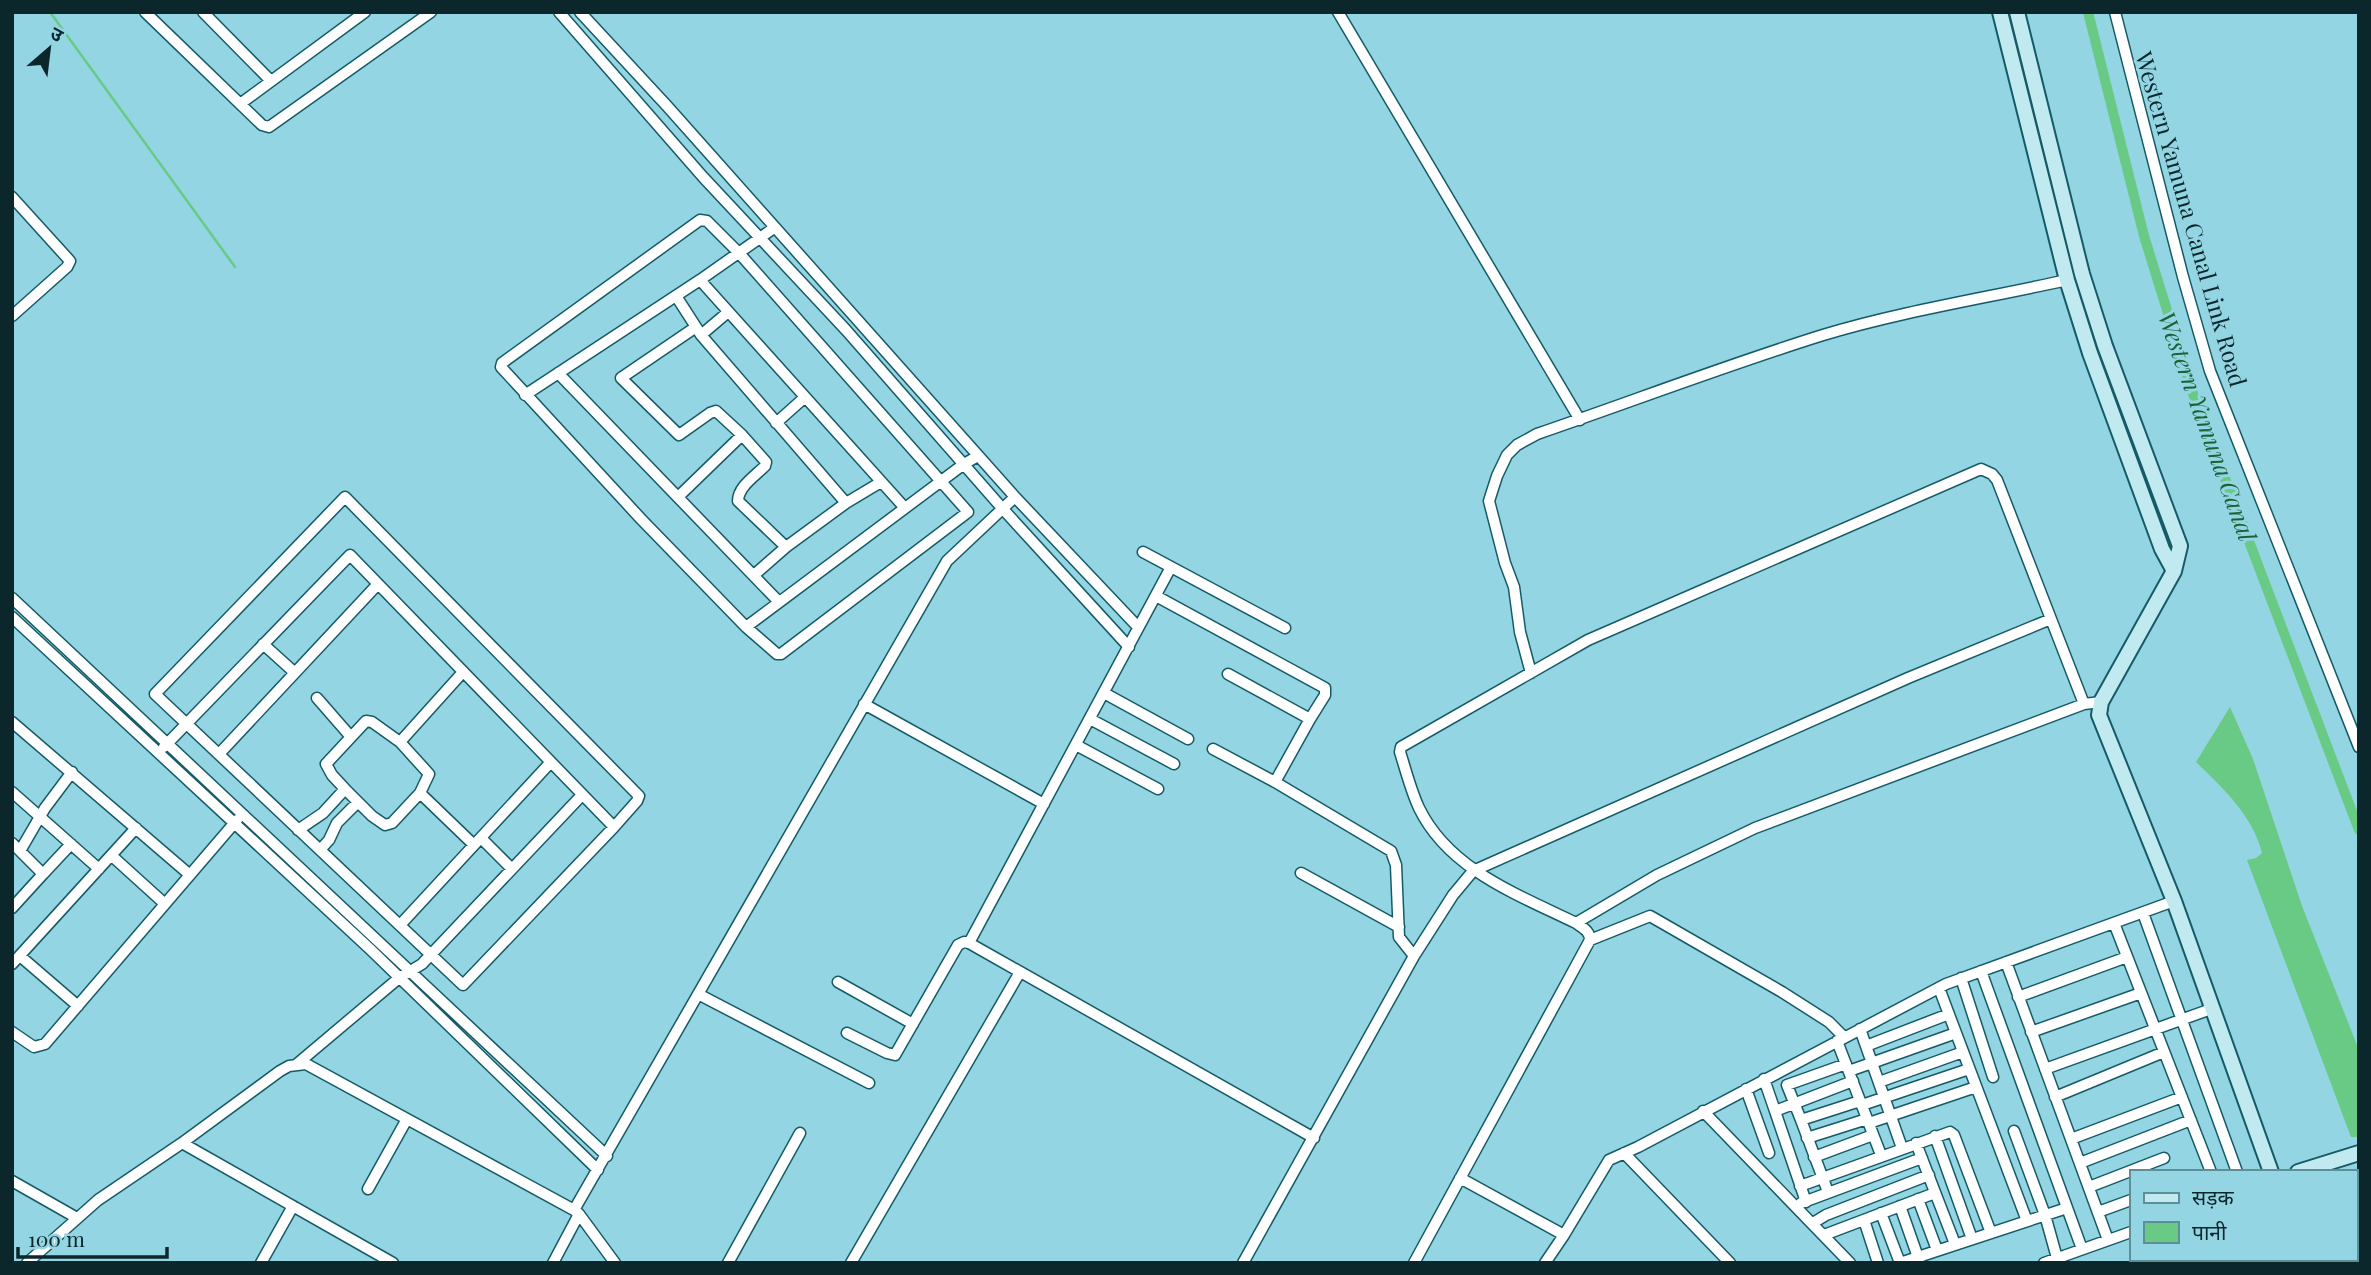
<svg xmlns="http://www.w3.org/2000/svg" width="2371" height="1275" viewBox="0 0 2371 1275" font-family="'Playfair Display','Noto Sans Devanagari',serif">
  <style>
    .water { fill: #69ca86 }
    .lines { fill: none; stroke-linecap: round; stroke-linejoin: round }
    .stream { stroke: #69ca86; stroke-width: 2.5 }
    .canal { stroke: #69ca86; stroke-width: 10 }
    .street-casing { stroke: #155b67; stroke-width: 13 }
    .secondary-casing { stroke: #155b67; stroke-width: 18 }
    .street { stroke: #fff; stroke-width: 10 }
    .secondary { stroke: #c1e9f0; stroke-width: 14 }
    .labels { text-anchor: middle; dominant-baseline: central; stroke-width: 6; stroke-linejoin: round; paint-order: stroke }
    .street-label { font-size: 23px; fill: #0b272c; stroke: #93d5e2 }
    .water-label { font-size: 24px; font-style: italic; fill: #1d6236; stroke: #93d5e2 }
  </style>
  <rect width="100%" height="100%" fill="#93d5e2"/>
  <path class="water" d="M2230 707 2253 759 2302 906 2359 1050V1137H2351L2247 860 2256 858 2262 853C2253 816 2223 788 2196 762Z"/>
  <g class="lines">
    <path class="stream" d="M50 12 235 267"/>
    <path class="canal" d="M2088 12 2144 236 2194 397 2359 830"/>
    <g class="street-casing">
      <path id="street" d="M145 12 262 125 269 127 431 12
        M203 12 271 81
        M559 12 703 177 846 330 1002 508 1129 647
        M580 12 667 106 1015 497 1138 627
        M1338 12 1580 420
        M2115 12 2183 277 2210 371 2359 747
        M240 104 365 12
        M12 197 70 261 67 267 12 316
        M700 220 707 221 739 253 968 512 781 654H777L746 627 641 519 501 367 502 363Z
        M700 280 905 508
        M676 296 696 327
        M701 335 696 327 621 378 679 435 710 413 716 411 742 435
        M558 373 779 602
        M525 395 700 280 774 228
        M776 423 804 398
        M345 497 639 796 637 801 614 827 463 985 155 694Z
        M678 497 742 435 766 462 765 466C755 476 738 487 738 501L786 547 846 503 701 335 727 313
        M846 503 881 482
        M1143 552 1285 628
        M1171 567 969 943 1314 1138
        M754 575 786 547
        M1156 596 1325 688V695L1310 719
        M12 598 607 1156
        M12 617 370 949 598 1170
        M746 627 964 464 978 456
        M263 644 294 672
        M1531 673 1520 632 1514 587 1505 563 1489 501 1497 476 1507 455 1517 445 1537 434C1633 401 1727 365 1823 335 1903 311 1986 298 2067 280
        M1228 674 1310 719 1275 782 1391 851 1396 865 1399 937 1414 956 1243 1263
        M1104 693 1188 739
        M317 698 351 737
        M864 704 1044 804
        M1090 719 1174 764
        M12 722 190 875
        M400 742 429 774 420 793
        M1076 745 1158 789
        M164 747 350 555 614 827
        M1213 749 1275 782
        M219 754 378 584
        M345 789 372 816 385 825 392 823 420 793 474 845
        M12 792 99 869
        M298 830 323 813 345 789 332 775 326 764 366 721 372 722 400 742 463 672
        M481 838 512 869
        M12 843 43 874 71 844
        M320 850 329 840 337 823 358 802
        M20 851 45 808 72 772
        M112 856 165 904
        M1301 873 1399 927
        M12 908 43 874
        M2143 913 2237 1172
        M1576 923 1657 875 1755 828 2084 704 2101 702
        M2114 923 2211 1172
        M400 925 550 763
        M1590 940 1650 916 1782 992 1829 1022 1844 1037
        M20 956 78 1006
        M1414 956 1453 895 1473 871 1908 678 2051 619
        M2006 962 2108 1240
        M12 964 136 828
        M1981 971 2082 1249
        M1961 978 1993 1077
        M838 982 913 1024
        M1939 988 2027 1221
        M698 994 869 1083
        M2018 997 2127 957
        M1860 1029 1902 1148
        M12 1032 34 1047 45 1044 237 820
        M2031 1032 2141 993
        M847 1033 887 1053 895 1055 958 945 964 942 969 943
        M1837 1041 1881 1155
        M1866 1046 1949 1014
        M297 1064 399 978 422 964 582 795
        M2045 1069 2211 1009
        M1849 1071 1956 1033
        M1764 1079 1775 1111
        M1879 1082 1963 1052
        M1746 1089 1769 1153
        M2055 1097 2164 1052
        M1862 1105 1969 1069
        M1703 1111 1850 1263
        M1801 1120 1787 1085 1846 1064
        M1869 1123 1976 1087
        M2014 1131 2045 1215 2057 1258
        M1935 1136 1972 1239
        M1807 1138 1867 1119
        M2071 1139 2182 1097
        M182 1143 393 1263
        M1916 1143 1955 1244
        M1624 1153 1730 1263
        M1814 1157 1873 1135
        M2080 1163 2191 1120
        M1460 1178 1564 1235 1609 1160 1638 1147 1946 984 2174 901
        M12 1181 77 1218
        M1800 1186 1950 1132 1954 1135 1991 1233
        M2089 1187 2164 1158
        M368 1189 407 1119
        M1828 1192 1801 1120 1860 1101
        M1918 1199 1937 1250
        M1806 1202 1775 1111 1853 1081
        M1801 1203 1922 1158
        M1900 1206 1920 1263
        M574 1210 947 561 1015 497
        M2098 1212 2131 1200
        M1881 1213 1900 1263
        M1864 1220 1878 1263
        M1813 1223 1826 1215 1929 1175
        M1824 1235 1935 1193
        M27 1263 98 1200 182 1143 280 1071 289 1066 306 1064 574 1210 579 1214 615 1263
        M261 1263 293 1206
        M553 1263 579 1214
        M728 1263 800 1133
        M851 1263 1020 972
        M1414 1263 1590 940C1590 931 1583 928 1576 923 1519 895 1449 870 1419 808 1411 791 1406 771 1400 752L1401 747 1588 640 1981 469 1992 474 1997 480 2084 704
        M1545 1263 1564 1235
        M1900 1263 2067 1208
        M2044 1263 2131 1232"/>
    </g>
    <g class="secondary-casing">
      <path id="secondary" d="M2000 12 2067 280 2090 353 2162 549 2174 571
        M2017 12 2082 274 2105 346 2180 546 2174 571 2101 702 2099 715 2174 901 2271 1172
        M2298 1172 2359 1153"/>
    </g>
    <use href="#street" class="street"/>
    <use href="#secondary" class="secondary"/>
  </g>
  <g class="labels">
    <g class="street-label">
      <text transform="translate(2192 219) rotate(74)">Western Yamuna Canal Link Road</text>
    </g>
    <g class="water-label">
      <text transform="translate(2208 426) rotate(70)">Western Yamuna Canal</text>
    </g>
  </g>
  <rect width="2371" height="1275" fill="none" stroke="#0b272c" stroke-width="28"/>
  <rect x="2130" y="1170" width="228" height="91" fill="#93d5e2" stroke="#5d8f99" stroke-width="2"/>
  <rect x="2144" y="1193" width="35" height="10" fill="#c1e9f0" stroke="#5d8f99" stroke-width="2"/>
  <text x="2192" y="1205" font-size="21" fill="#0b272c">सड़क</text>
  <rect x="2144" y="1222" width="35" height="21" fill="#69ca86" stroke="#5d8f99" stroke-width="2"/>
  <text x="2192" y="1240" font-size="21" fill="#0b272c">पानी</text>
  <g transform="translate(49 49) rotate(28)" stroke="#93d5e2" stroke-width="5" paint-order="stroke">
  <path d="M0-5L12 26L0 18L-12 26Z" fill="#0b272c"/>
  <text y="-10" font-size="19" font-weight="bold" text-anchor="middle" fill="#0b272c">उ</text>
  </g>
  <path d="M18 1247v10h149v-10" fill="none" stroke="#0b272c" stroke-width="3.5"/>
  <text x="28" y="1247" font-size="21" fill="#0b272c" stroke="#93d5e2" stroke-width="5" paint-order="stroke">100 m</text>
</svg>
